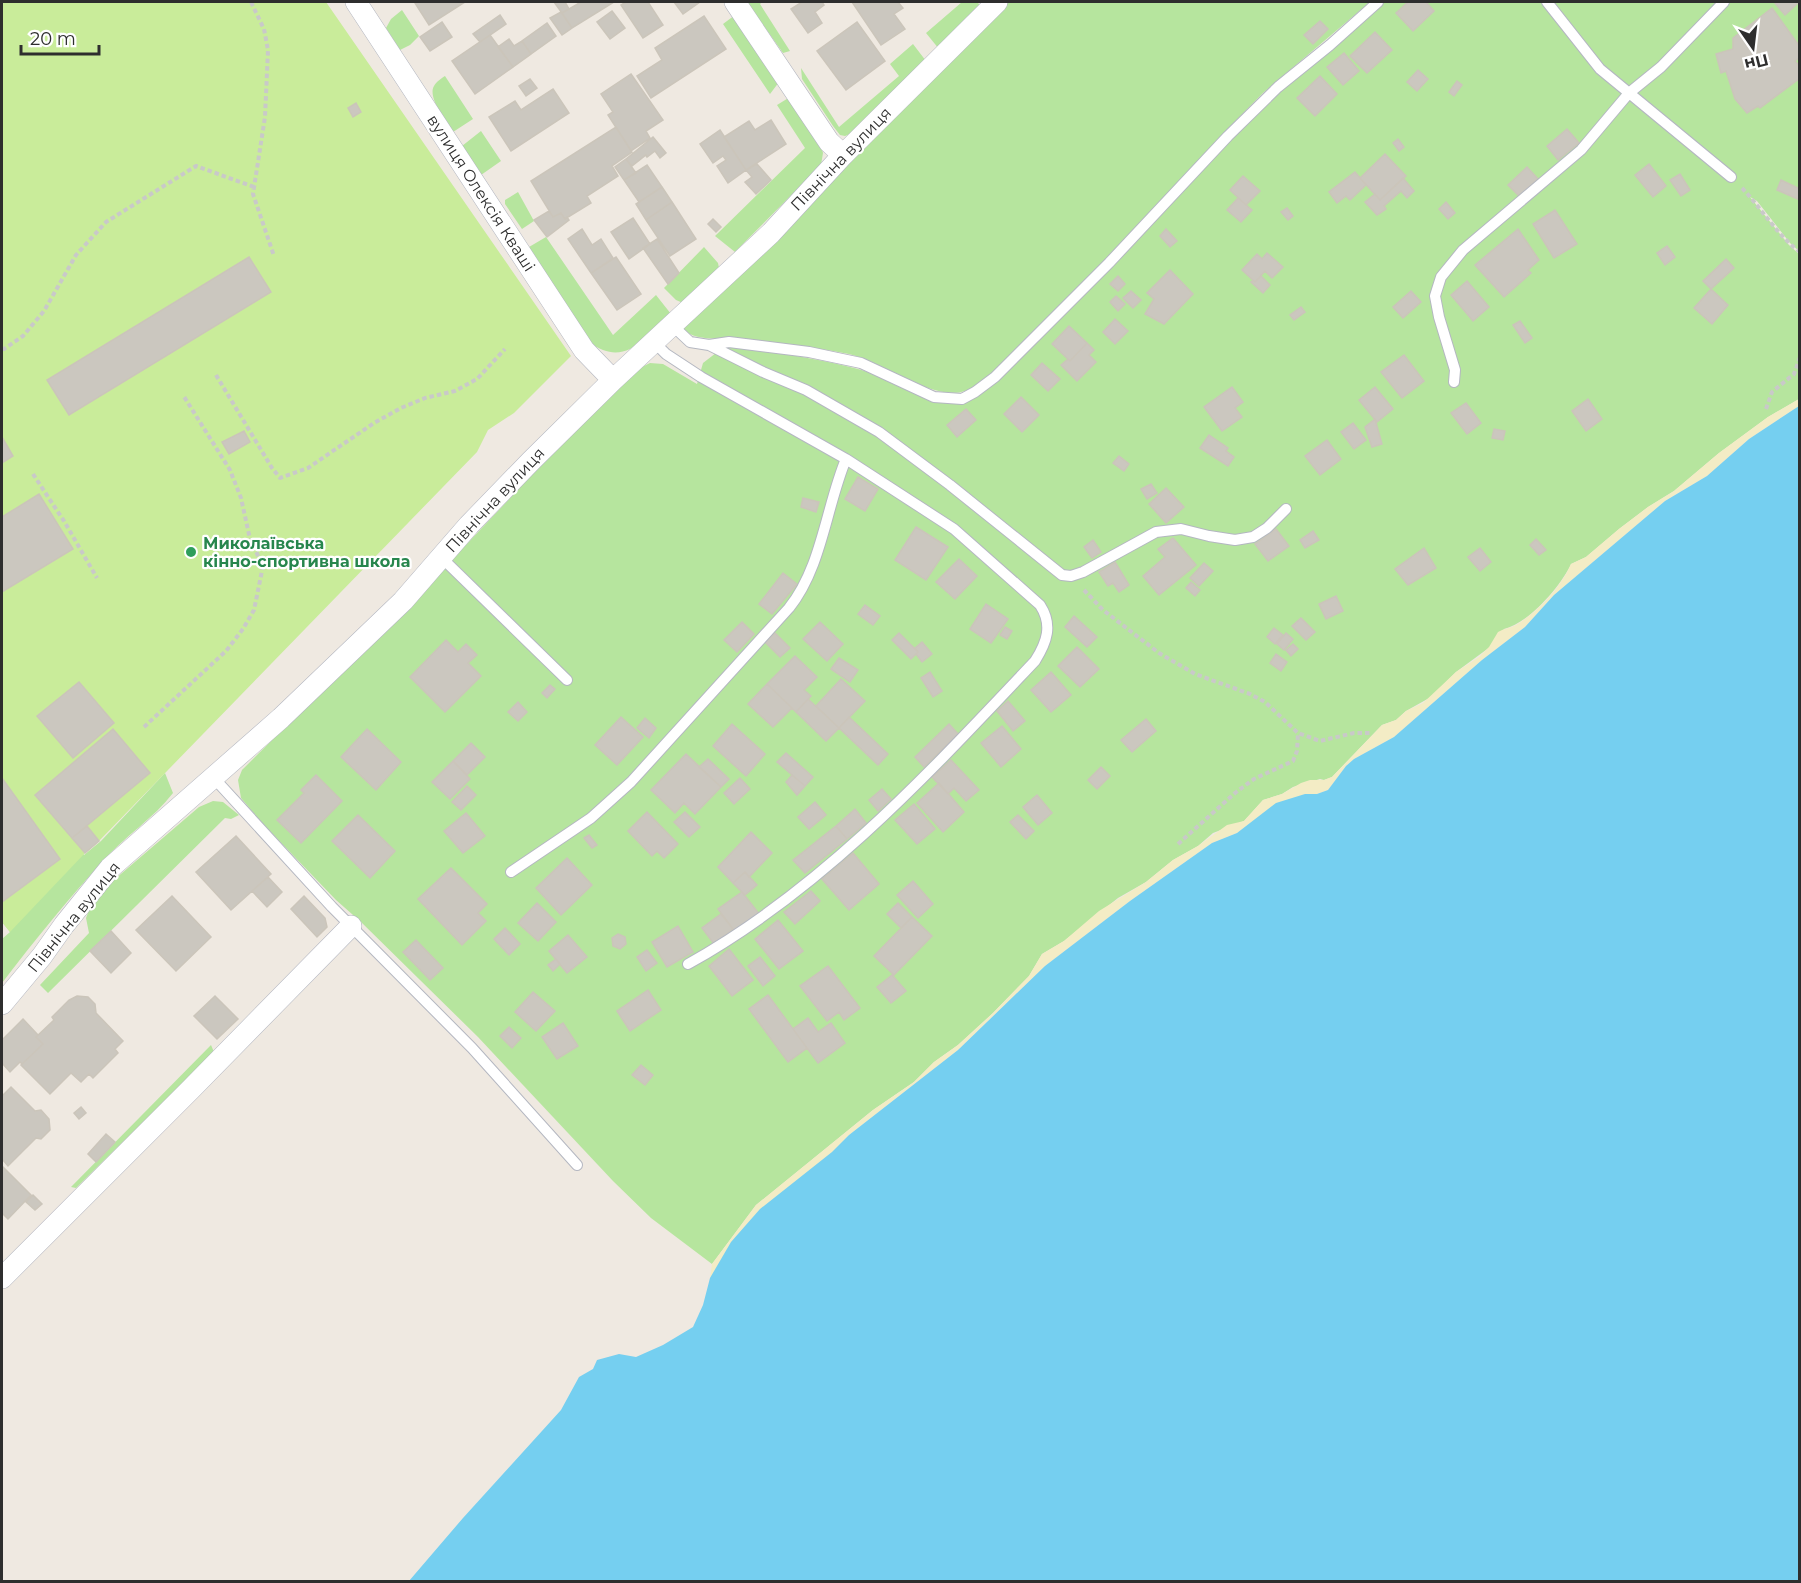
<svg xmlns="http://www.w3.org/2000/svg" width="1801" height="1583" viewBox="0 0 1801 1583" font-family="Montserrat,sans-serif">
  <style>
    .green { fill: #b6e59e }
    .sand { fill: #f3ecc5 }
    .pitch { fill: #c9ec9a }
    .water { fill: #75cff0 }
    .building { fill: #cbc7bf; stroke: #cbc5ba; stroke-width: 1.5 }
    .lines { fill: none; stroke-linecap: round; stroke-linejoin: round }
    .service-casing { stroke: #b4b7c1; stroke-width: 12 }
    .minor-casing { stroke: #b4b7c1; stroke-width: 22 }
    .path { stroke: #c9c9c9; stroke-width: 4; stroke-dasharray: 4.5 3; stroke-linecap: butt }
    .service { stroke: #fff; stroke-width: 10 }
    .minor { stroke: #fff; stroke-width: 21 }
    .leisure-dot { fill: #2e9e5b; stroke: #fff; stroke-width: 2 }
    .labels { text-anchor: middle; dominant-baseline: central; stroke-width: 4.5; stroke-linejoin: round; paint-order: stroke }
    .street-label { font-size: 16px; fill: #2e2e2e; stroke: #fff }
    .leisure-label { font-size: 16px; font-weight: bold; fill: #27864d; stroke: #fff; text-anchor: start }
  </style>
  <rect width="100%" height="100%" fill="#efe9e1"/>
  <path class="green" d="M747 2H762L760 4 790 51 783 53Z
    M962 2H977L981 6 939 49 926 33Z
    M1006 2H1370L1263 93 1217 140 1180 185 989 377C981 382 974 389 965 391 933 402 881 361 849 354 810 346 769 343 730 338 716 339 693 340 683 329Z
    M1384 2H1799V251L1790 243 1757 201 1750 197 1789 245 1799 254V399L1768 417 1719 453 1674 491 1648 507 1619 529 1586 557 1571 564C1561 586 1529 623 1504 629L1490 647 1456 672 1431 697 1406 711 1396 720 1382 725 1332 777 1324 780 1320 779 1293 787 1282 794 1263 800 1244 821 1213 833 1198 846 1173 860 1146 882 1118 898 1064 941 1042 954 1029 976 993 1013 958 1045 934 1062 914 1082 873 1110 756 1205 712 1264 651 1218 613 1181 478 1037 361 922 336 900 263 824 241 798 238 780 242 770 431 582 580 424 634 371 650 363 663 364 697 384 703 363 725 346C770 352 814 357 858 369 892 378 925 408 962 402L1113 266 1231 139 1281 90Z
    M402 10 419 36 410 45 400 50 386 28 391 19Z
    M735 15 779 82 770 94 723 24Z
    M913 44 926 61 850 134 845 136 840 135 833 126 802 79 801 68 839 127 899 76 890 64Z
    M445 76 473 119 453 132C447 123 427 97 434 86 436 82 442 78 445 76Z
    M790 97 820 142 823 153 821 165 735 252 715 236 805 148 777 105Z
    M481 131 501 161 481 175 462 146Z
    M518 192 534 221 522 229 505 204V200Z
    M546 237 613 335 656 295 671 314C644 338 625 369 589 342L529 247Z
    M704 247 718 263 719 268 683 303 676 300 664 288Z
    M2 746 84 855 101 841 165 773 173 793C154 818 125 836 104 860 68 899 34 941 2 983V939L10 932 2 922Z
    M213 801 223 802 239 815 231 819 225 818 48 993 40 985 89 933 86 918 91 905 115 879 199 807Z
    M211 1045 214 1052 76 1188 71 1187Z"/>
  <path class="sand" d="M1799 399V406L1749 439 1707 476 1665 501 1554 595 1525 627 1482 660 1394 737 1354 759 1346 766 1328 790 1317 794H1305L1249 824 1237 833 1212 843 1130 901 1045 966 958 1050 849 1135 710 1278 712 1264 756 1205 873 1110 914 1082 934 1062 958 1045 993 1013 1029 976 1042 954 1064 941 1099 911 1146 882 1173 860 1198 846 1227 825 1244 821 1263 800 1282 794 1301 783 1310 780H1324L1332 777 1382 725 1396 720 1406 711 1423 703 1456 672 1479 657 1489 647 1498 632C1503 629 1510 628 1516 625 1538 612 1561 587 1571 564L1586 557 1619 529 1648 507 1674 491 1719 453 1768 417Z"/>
  <path class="pitch" d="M2 2H326L571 356 514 413 488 430 477 452 99 841 85 853 10 932 2 922Z"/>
  <path class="water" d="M1799 406V1581H409L463 1518 561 1410 579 1377 593 1369 597 1360 619 1354 636 1357 663 1345 693 1327 703 1305 710 1278 731 1242 760 1209 832 1152 849 1135 958 1050 1045 966 1130 901 1212 843 1237 833 1276 803 1305 794H1317L1328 790 1346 766 1354 759 1394 737 1482 660 1525 627 1554 595 1665 501 1707 476 1749 439Z"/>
  <path class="building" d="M417 2H465L429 25 415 3Z
    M554 2H565L569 9 562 13Z
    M581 2H614L572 28 562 13Z
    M626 2H648L663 25 643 38 621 5Z
    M674 2H700L683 14Z
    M802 2H822L824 5 815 12 822 23 808 33 791 9Z
    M852 2H898L903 8 894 14 905 29 881 45Z
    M1408 2H1426L1434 11 1413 31 1396 13Z
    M1774 2H1799L1785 15Z
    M1772 8 1800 47V57L1795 61 1800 67V78L1760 108 1758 106 1747 113 1735 99 1726 71 1721 73 1716 54 1733 49V38Z
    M612 11 625 28 610 39 597 22Z
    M561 12 572 28 562 35 550 18Z
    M500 15 506 24 480 42 473 34Z
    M704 16 726 49 651 98 637 76 662 60 655 48Z
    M1320 21 1328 29 1313 44 1304 35Z
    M442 22 452 37 430 51 420 37Z
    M857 22 885 61 846 90 817 51Z
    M547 23 556 36 531 54 522 41Z
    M1375 32 1392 50 1367 73 1350 56Z
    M490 35 513 67 475 94 452 61Z
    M509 39 514 46 522 41 531 54 513 67 498 47Z
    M1344 53 1359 71 1343 85 1327 67Z
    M1418 70 1428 79 1417 91 1407 82Z
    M631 74 663 120 646 131 650 138 631 151 608 115 613 112 601 94Z
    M1320 76 1337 94 1315 116 1297 98Z
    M530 79 537 88 526 96 519 86Z
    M1457 81 1462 85 1454 96 1449 92Z
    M553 89 569 113 511 151 489 117 515 101 521 110Z
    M356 103 361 112 353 117 348 108Z
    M771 120 786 144 746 170 724 137 749 121 755 130Z
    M616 127 632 152 612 166 618 176 587 196 591 203 565 219 561 213 553 217 531 181Z
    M1567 129 1579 143 1558 160 1547 146Z
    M720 130 746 170 728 183 717 166 726 160 723 156 713 163 700 144Z
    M653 137 666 153 660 158 655 151 647 157 646 155 632 166 626 159Z
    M1398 139 1404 147 1399 151 1393 143Z
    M1385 154 1406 176 1380 200 1360 178Z
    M626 159 636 173 624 180 615 167Z
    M757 164 771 180 756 194 745 182 752 177 746 170Z
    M1649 164 1666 186 1653 197 1635 175Z
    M647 165 662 187 639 202 624 180Z
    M1527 167 1538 179 1519 196 1508 185Z
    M1355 172 1366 185 1350 200 1346 196 1337 203 1329 192Z
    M1680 174 1690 190 1681 196 1670 180Z
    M1243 176 1260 191 1246 205 1230 190Z
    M1403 178 1414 191 1407 198 1401 191 1384 206 1386 209 1377 215 1365 202 1375 194 1380 200Z
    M1781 180 1800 189V200L1777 190Z
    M662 187 672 202 646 220 636 204Z
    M1238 198 1252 210 1241 222 1227 210Z
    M672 202 696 239 670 256 646 220Z
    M1446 202 1455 213 1448 219 1439 209Z
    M1287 208 1293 216 1288 220 1281 212Z
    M1555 210 1577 244 1554 258 1533 224Z
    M549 211 553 217 561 213 565 219 567 217 569 220 547 237 534 220Z
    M633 218 650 244 629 259 611 232Z
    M713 219 721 227 716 232 708 224Z
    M582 229 592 245 601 239 613 258 591 273 568 239Z
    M1166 229 1177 241 1170 247 1160 236Z
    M1518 229 1539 260 1528 270 1531 273 1504 297 1475 265Z
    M657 239 679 273 668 284 643 248Z
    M1667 246 1675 257 1665 265 1657 253Z
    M1267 253 1283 267 1272 278 1265 271 1255 282 1242 270 1257 254 1262 259Z
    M249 257 271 292 69 415 47 380Z
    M616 257 641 294 617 310 591 273Z
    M1726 259 1734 268 1711 289 1703 281Z
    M1170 270 1193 294 1164 324 1145 314 1154 299 1147 293Z
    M1118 276 1125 284 1118 291 1110 284Z
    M1261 276 1270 285 1263 293 1251 282 1253 280 1255 282Z
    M1467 281 1489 307 1473 321 1451 295Z
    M1711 289 1728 305 1712 324 1694 308Z
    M1131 291 1141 300 1133 308 1123 298Z
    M1411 291 1421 302 1403 318 1393 307Z
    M1116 296 1125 304 1118 311 1110 302Z
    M1301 307 1305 312 1294 320 1290 315Z
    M1115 319 1128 331 1115 344 1103 332Z
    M1520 321 1532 338 1525 343 1513 325Z
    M1069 326 1087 343 1070 361 1052 344Z
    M1087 343 1094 350 1089 355 1096 362 1077 381 1061 365 1068 359 1070 361Z
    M1404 355 1424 381 1402 398 1381 372Z
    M1042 363 1060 379 1048 391 1031 375Z
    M1232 387 1243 402 1235 408 1242 417 1222 431 1204 407Z
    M1375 387 1393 409 1377 422 1359 400Z
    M1021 397 1039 415 1022 432 1004 414Z
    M1588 399 1602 419 1586 431 1572 411Z
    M1466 403 1481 423 1467 434 1451 413Z
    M966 409 976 420 957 437 947 425Z
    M1375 419 1382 444 1372 447 1365 427Z
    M1353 423 1366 440 1354 449 1341 432Z
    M1494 429 1505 431 1503 440 1492 438Z
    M244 431 250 442 229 454 222 442Z
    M1209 435 1228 448 1226 451 1234 457 1228 466 1200 448Z
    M2 437 13 456 2 463Z
    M1327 440 1341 459 1320 475 1305 456Z
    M1119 456 1129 464 1124 471 1113 463Z
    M858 477 878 489 865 511 845 499Z
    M1151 484 1157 493 1147 499 1141 489Z
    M1166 488 1184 507 1166 523 1149 504Z
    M39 494 73 549 2 592V517Z
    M803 498 819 502 816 512 801 507Z
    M916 527 948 547 926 580 895 560Z
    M1276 529 1289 546 1268 561 1255 544Z
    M1313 531 1319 540 1305 548 1300 540Z
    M1173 538 1196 565 1159 595 1143 576 1165 557 1158 549Z
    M1536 539 1546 550 1539 555 1530 545Z
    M1093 540 1101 552 1092 558 1084 547Z
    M1424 548 1436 568 1408 585 1395 569Z
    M1480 548 1491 562 1480 571 1468 557Z
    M959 559 977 576 955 599 936 582Z
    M1115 562 1129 585 1119 592 1113 583 1108 586 1099 572Z
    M1204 563 1213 571 1199 586 1190 578Z
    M783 573 797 584 772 614 759 604Z
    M1191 582 1200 590 1195 596 1186 588Z
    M1336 596 1343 611 1326 619 1319 604Z
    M986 604 1008 619 991 643 970 629Z
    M865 605 880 616 873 625 858 614Z
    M1074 616 1097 637 1087 647 1065 627Z
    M1301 618 1315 632 1306 640 1292 626Z
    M742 622 754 634 737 652 724 640Z
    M820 622 843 644 827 661 803 639Z
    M1005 627 1012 631 1007 639 1000 635Z
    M1274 628 1283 635 1275 644 1267 637Z
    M775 633 790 648 780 657 765 642Z
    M899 633 918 652 911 659 892 640Z
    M1286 633 1293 639 1284 650 1277 644Z
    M446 640 458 652 466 644 477 655 468 663 481 676 445 712 410 677Z
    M922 642 932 654 922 662 916 654 918 652 915 648Z
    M1293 644 1298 649 1291 656 1286 650Z
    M1077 647 1099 669 1080 687 1058 666Z
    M1276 654 1287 662 1281 671 1270 663Z
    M795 656 817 677 804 690 811 696 796 712 767 684Z
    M839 658 858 670 850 682 831 669Z
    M930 672 942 691 933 697 921 678Z
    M1051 672 1071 695 1051 712 1031 690Z
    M841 679 865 701 839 728 816 706Z
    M79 682 114 723 73 758 37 716Z
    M767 684 792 708 773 727 748 704Z
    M550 685 555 689 547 698 542 693Z
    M808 699 839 728 826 741 796 712Z
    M1008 701 1025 721 1013 731 997 711Z
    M518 702 527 712 518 721 508 712Z
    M621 717 643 737 617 765 595 745Z
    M849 717 888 754 878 765 839 728Z
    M645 718 656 728 649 738 637 728Z
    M1146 719 1156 731 1132 752 1121 740Z
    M732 724 765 754 746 776 713 746Z
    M949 724 958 734 924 767 915 757Z
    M1002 726 1021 749 1001 767 981 743Z
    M113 729 150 773 72 838 35 795Z
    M367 729 401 762 376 790 341 757Z
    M471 743 485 757 467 775 453 761Z
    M786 753 813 777 805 786 777 762Z
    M686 754 721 787 695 814 684 803 675 813 651 790Z
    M708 759 729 779 721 787 699 767Z
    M951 760 979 790 966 801 954 788 948 794 932 777Z
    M453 761 470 779 450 799 432 782Z
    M1101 767 1110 776 1097 789 1088 780Z
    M316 775 342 801 301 843 277 820 304 793 301 790Z
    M792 775 805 786 797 795 786 782Z
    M2 778 60 859 2 902Z
    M740 778 750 789 734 804 724 793Z
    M939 783 964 812 943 832 917 803Z
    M467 786 476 795 461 810 452 802Z
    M882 789 891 799 878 811 869 800Z
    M1037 795 1052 813 1038 825 1023 807Z
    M815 802 826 815 809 829 798 817Z
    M914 804 935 829 917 844 895 820Z
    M855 809 866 823 847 839 836 826Z
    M647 812 678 844 664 858 657 851 652 856 628 831Z
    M685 812 700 827 689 837 674 822Z
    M466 813 485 836 463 853 444 831Z
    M358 815 395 851 370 878 332 841Z
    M1018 815 1034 831 1026 839 1010 822Z
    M87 826 99 841 85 853 72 838Z
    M836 826 847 839 805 873 793 860Z
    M751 832 772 853 749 877 745 872 733 883 718 867Z
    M589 835 597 845 592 848 584 838Z
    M236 836 271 874 231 910 196 872Z
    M853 853 879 884 849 910 822 879Z
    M567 858 592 885 561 915 536 888Z
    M451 868 487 904 478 913 486 921 462 945 418 899Z
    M745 872 757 885 745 895 733 883Z
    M268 877 282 892 267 907 252 891Z
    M913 881 933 904 918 918 897 895Z
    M811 891 820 901 795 924 784 912Z
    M742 892 760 915 736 933 718 909Z
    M172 896 211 937 176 971 136 930Z
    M304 896 325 918 327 927 317 937 291 909Z
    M537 903 556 922 538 941 518 923Z
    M898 903 912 917 901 928 887 914Z
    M721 914 733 929 714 944 702 928Z
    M912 917 932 936 894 975 874 956Z
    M778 920 803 951 779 969 755 939Z
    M678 926 693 952 667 967 652 942Z
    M505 928 520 944 509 955 494 939Z
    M111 931 131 953 111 973 90 951Z
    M618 934 625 937 626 944 620 949 613 946 612 938Z
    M568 935 587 957 567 973 549 951Z
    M416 940 443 968 430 980 403 952Z
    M729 949 753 980 732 996 709 966Z
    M647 950 657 963 646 971 637 957Z
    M760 957 775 976 763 986 748 966Z
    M556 959 560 964 553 971 548 965Z
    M828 966 860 1008 844 1020 839 1012 827 1021 800 986Z
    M892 975 906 991 891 1003 877 987Z
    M648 990 661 1010 630 1031 617 1011Z
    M533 992 555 1011 536 1031 515 1012Z
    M768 995 807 1048 788 1062 749 1009Z
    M77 996 88 997 95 1004 96 1013 123 1041 115 1049 118 1053 93 1078 89 1074 81 1082 71 1073 50 1094 21 1065 43 1044 36 1037 54 1020 52 1017 69 1000Z
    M215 996 238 1019 217 1039 194 1016Z
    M808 1018 818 1032 831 1023 845 1043 818 1063 793 1029Z
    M23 1019 38 1035 36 1037 43 1044 22 1064 20 1062 10 1072 2 1063V1040Z
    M563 1023 578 1046 557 1059 542 1037Z
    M509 1027 521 1038 512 1048 500 1036Z
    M641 1065 653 1075 645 1085 632 1075Z
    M11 1087 35 1111 41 1110 49 1119 50 1130 41 1139 36 1138 8 1166 2 1159V1096Z
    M81 1107 86 1113 79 1119 74 1113Z
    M106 1134 115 1142 96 1162 88 1154Z
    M2 1166 31 1195 8 1219 2 1213Z
    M33 1195 42 1204 35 1210 26 1202Z"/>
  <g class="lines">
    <g class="service-casing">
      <path id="service" d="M1547 2 1600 69 1731 177
        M673 326 690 342 709 345 763 372 806 390 879 432 950 485 1062 575 1071 576 1083 572 1156 532 1181 529 1209 536 1235 540 1253 537 1267 528 1286 509
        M655 343 666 354 701 377 846 459 954 529 1040 605C1053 625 1047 642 1035 661 930 772 823 889 688 964
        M709 345 729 342 809 352 861 363 934 397 962 399 975 392 995 377 1109 263 1228 136 1278 87 1330 45 1378 2
        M1454 382 1455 370 1439 317 1435 296 1441 277 1463 250 1581 150 1629 93 1661 67 1724 2
        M442 558 567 680
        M213 777 332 907 472 1048 577 1165
        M511 872 591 818 631 782 789 608C822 567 826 507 846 459"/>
    </g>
    <g class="minor-casing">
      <path id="minor" d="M356 2 584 350 613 380
        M735 2 829 142 843 155
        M2 1004 42 956 64 925 110 868 281 718 403 601 469 525 531 461 613 380 771 233 843 155 997 2
        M2 1278 190 1090 351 926"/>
    </g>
    <path class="path" d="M251 2 264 29 268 50 265 117 253 194 274 256
      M1742 188C1762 209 1777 235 1800 252
      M2 349H4L23 336 44 311 76 255 106 222 196 166 254 187
      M216 375 272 468 280 478 308 468 374 423 401 408 425 398 455 391 477 379 505 349
      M1766 409 1772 392 1794 374 1800 357
      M33 474 64 521 97 578
      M1084 590 1103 610 1159 653 1195 674 1250 694 1265 702 1298 733 1320 741 1354 733H1370
      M144 727 226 651 243 629 254 610 263 566 250 539 241 498 230 470 183 395
      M1178 844 1235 793 1254 779 1293 761 1297 751 1298 733"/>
    <use href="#service" class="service"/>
    <use href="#minor" class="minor"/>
  </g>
  <circle class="leisure-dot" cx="191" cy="552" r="6"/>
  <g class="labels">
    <g class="street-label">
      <text transform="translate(841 159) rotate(-46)">Північна вулиця</text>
      <text transform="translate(481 193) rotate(57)">вулиця Олексія Кваші</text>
      <text transform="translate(495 500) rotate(-47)">Північна вулиця</text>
      <text transform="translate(74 917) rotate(-51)">Північна вулиця</text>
    </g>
    <g class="leisure-label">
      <text x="203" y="543">Миколаївська<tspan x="203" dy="18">кінно-спортивна школа</tspan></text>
    </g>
  </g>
  <rect width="1801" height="1583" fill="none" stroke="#2e2e2e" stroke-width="6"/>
  <g transform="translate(1753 48) rotate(166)" stroke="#ffffff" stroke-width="4.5" paint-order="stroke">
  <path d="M0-4.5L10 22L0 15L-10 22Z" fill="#2e2e2e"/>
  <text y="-9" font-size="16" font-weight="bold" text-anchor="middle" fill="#2e2e2e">Пн</text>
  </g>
  <path d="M21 45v9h78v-9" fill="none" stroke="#2e2e2e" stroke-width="3"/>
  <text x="30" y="45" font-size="18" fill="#2e2e2e" stroke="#ffffff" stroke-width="4.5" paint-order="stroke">20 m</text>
</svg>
